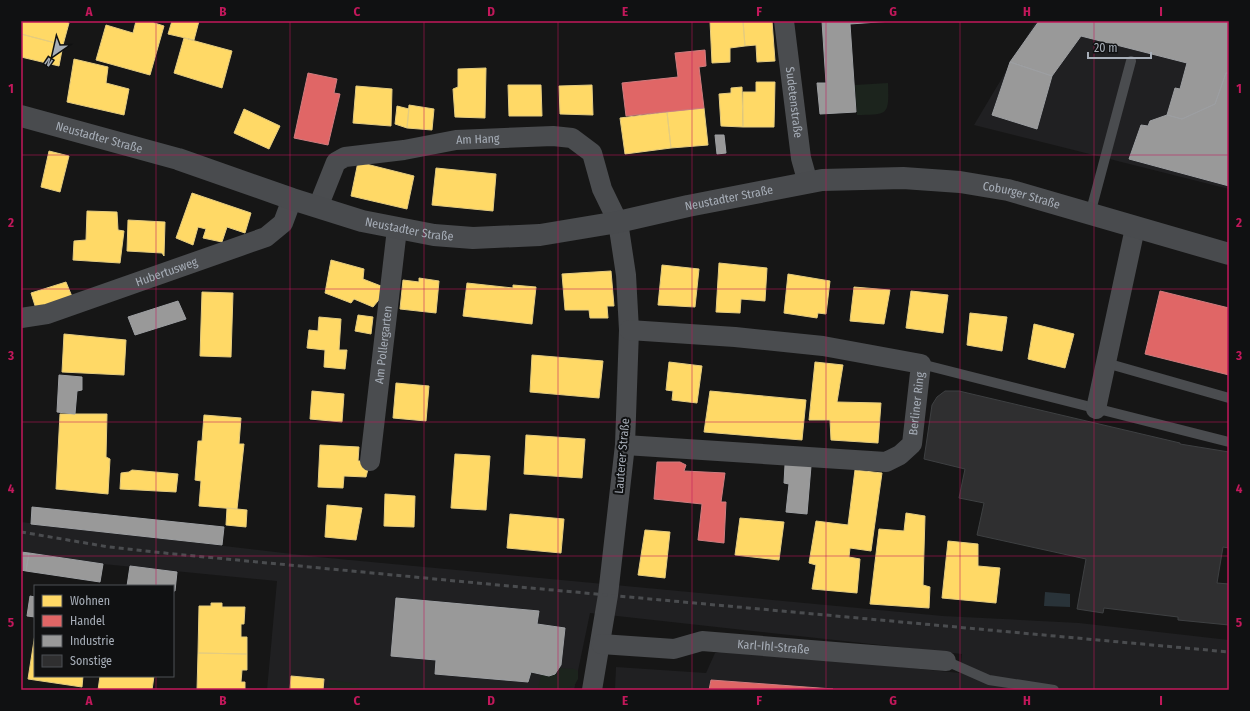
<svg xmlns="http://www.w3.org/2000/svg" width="1250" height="711" viewBox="0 0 1250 711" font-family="'Fira Sans Condensed',sans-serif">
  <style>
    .built { fill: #202022 }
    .green { fill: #1c241d }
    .water { fill: #293339 }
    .homes { fill: #ffd966; stroke: #e5cc7f }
    .shops { fill: #e06666; stroke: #cf7c7f }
    .industry { fill: #999; stroke: #9d9fa2 }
    .building { fill: #2f2f30; stroke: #3e4042 }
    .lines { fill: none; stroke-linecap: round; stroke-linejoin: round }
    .lane { stroke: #4a4c4f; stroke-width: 10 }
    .street { stroke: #4a4c4f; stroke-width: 20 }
    .secondary { stroke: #494b4e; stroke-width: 22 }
    .rail { stroke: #4a4c4f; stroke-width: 3; stroke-dasharray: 5 4; stroke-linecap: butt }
    .grid { fill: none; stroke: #c2185b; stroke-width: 1; stroke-opacity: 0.55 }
    .labels { text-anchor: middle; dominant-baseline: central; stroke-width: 4; stroke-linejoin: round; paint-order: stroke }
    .street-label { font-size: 12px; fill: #a7aeb8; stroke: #101112 }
    .neatline { fill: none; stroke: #c2185b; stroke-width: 1.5 }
    .grid-label { font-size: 13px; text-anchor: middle; font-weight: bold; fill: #c2185b }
  </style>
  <rect width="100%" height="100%" fill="#161616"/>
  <path class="built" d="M1036 21H1229V189L974 125Z
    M21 522 318 557 943 616 1079 623 1229 640V690H615L616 667 706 673 715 653 729 650 960 673 962 654 590 613 574 690H267L277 581 103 564 21 552Z"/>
  <path class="green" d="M888 83C889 115 889 115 857 115L855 85Z
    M559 668 574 669 578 671V679L574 686 561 690H538L541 674C550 676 554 675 559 668Z
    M329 680 359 684V690H329Z"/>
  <path class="water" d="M1045 592 1070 594V607L1044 606Z"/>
  <path class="homes" d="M22 21H63L69 23 63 45 21 34Z
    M136 21H148L164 26 150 75 96 60 106 25 133 33Z
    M172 21H199L194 40 168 34Z
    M710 21H743L745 46 730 48V62L712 63Z
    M743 21H772L775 61 757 62 756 45 745 46Z
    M21 34 63 45 59 66 21 57Z
    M184 38 232 51 222 88 174 73Z
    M74 59 108 67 106 83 129 89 124 115 67 102Z
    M486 68 485 118 455 117 453 89 458 87V69Z
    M756 82H775L774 127H743V92H756Z
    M508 85H541L542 116H509Z
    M592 85 593 115 560 114 559 86Z
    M356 86 392 89 391 126 353 123Z
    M742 87 743 127 721 126 719 94 731 93V88Z
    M409 105 434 109 432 130 407 128Z
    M397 106 409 109 407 128 395 124Z
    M704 108 708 145 671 148 667 112Z
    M244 109 280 126 269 149 234 133Z
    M667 112 671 148 625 154 620 118Z
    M49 151 69 156 60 192 41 187Z
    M358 162 414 176 407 209 351 196Z
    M436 168 496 174 493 211 432 205Z
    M192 193 251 213 245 233 227 227 222 242 203 238 206 229 198 227 193 245 176 238Z
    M87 211 117 212 118 230 124 231 120 263 73 260 74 241 86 240Z
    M128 220 165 222 164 256 162 253 127 251Z
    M331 260 364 269 363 279 381 286 382 296 373 307 354 299 351 303 325 293Z
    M719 263 767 268 765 301 741 299 740 313 716 312Z
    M662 265 699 269 695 307 658 305Z
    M611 271 614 306H607L608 318H590L589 310H565L562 274Z
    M788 274 830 281 826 314 818 313 817 318 784 313Z
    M419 278 439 281 436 313 400 309 403 280 419 282Z
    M66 282 73 299 37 312 31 293Z
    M467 283 513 288V285L536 287 532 324 463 316Z
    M854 287 890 290 884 324 850 321Z
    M911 291 948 295 943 333 906 328Z
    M202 292 233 293 231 357 200 356Z
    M970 313 1007 317 1002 351 967 345Z
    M358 315 373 317 371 334 355 331Z
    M319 317 341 319 339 350H347L345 369 324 367 325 350 307 348 309 330 318 331Z
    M1034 324 1074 334 1065 368 1028 359Z
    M64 334 126 340 124 375 62 372Z
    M532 355 603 361 599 398 530 392Z
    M669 362 702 366 697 403 672 400 673 391 666 390Z
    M815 362 843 365 837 402 881 403 878 443 831 440 830 420H809Z
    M396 383 429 386 426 421 393 418Z
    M312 391 344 394 342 422 310 419Z
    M710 391 806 400 802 440 704 432Z
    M60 414H107L106 457 110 459 108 494 56 489Z
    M204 415 241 418 239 444H244L237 509 199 506 201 481 195 480 198 441H202Z
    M526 435 585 439 582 478 524 474Z
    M320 445 359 447 358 461H370L366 477 344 476 343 488 318 487Z
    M455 454 490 456 486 510 451 508Z
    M132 470 178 474 176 492 120 489 121 473 129 472Z
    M855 470 882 473 871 551 850 548 849 557 860 559 857 593 812 589 816 565 809 563 816 521 848 525Z
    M385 494 415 496 414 527 384 526Z
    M327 505 362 508 356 540 325 537Z
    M227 508 247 510 246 527 226 525Z
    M906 513 925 516 923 585 930 587 929 608 870 604 879 529 904 531Z
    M510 514 564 519 561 553 507 548Z
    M740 518 784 522 779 560 735 555Z
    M645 530 670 532 665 578 638 575Z
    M948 541 978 544V566L1000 568 996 603 942 598Z
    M211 603H222V607H245L244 624H241V637H247V654L198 653 199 606H211Z
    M35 634V676H83L82 687 28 679Z
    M198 653 247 654V670H242L241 682H245V690H197Z
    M100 676H154L152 690H98Z
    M291 676 324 679 323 690H290Z"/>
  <path class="shops" d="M705 50 706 66 699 67 704 108 626 116 622 83 678 77 675 53Z
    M308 73 337 79 334 93 340 94 328 145 294 138Z
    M1160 291 1229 308V375L1145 354Z
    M657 462H680L686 465 684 471 725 473 721 502H726L724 543 698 540 702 504 654 499Z
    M711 680 833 689 709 690Z"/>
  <path class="industry" d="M822 21H892L850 24 856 112 820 114 817 83H826Z
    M1039 21H1229V73H1226L1215 104 1182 119 1167 115 1175 88 1180 89 1187 63 1081 36 1052 76 1010 62Z
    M1010 62 1052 76 1037 129 992 115Z
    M1226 73H1229V186L1129 159 1141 125 1148 126 1150 121 1167 115 1182 119 1215 104Z
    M715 135H724L726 153 717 154Z
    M178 301 186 319 135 335 128 317Z
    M59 375 82 377V390L77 391 75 414 57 412Z
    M785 465 811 466 807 514 786 512 789 484 784 483Z
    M32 507 224 527 222 545 31 524Z
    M21 552 29 553 26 571 21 570Z
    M29 553 103 564 100 582 26 571Z
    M130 566 177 572 175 591H173V586H127Z
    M30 596 35 597V617L27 616Z
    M396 598 539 611 537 624 565 628 561 665 555 674 549 676 531 672 528 682 435 674 436 660 391 656Z"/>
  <path class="building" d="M945 391H959L1180 443V444L1229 452V548L1223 547 1217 583 1229 584V625L1178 620V617L1104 608 1103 613 1077 609 1086 559 977 535 984 503 959 498 965 469 924 459 932 405 937 397Z"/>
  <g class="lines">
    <path class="lane" d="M1090 214 1131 61
      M1106 363 1229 398
      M921 364 1229 442
      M946 661 989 680 1054 690"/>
    <g class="street">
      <path id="s1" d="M784 21 801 158 808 183"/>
      <path id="s2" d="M318 207 336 162 345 157 404 150 456 140 553 136 572 138 592 153 602 189 618 222 626 275 629 330 625 445 608 595 592 690"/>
      <path id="s3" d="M21 318 47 314 266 237 283 223 292 199"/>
      <path d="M1096 409 1135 228"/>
      <path id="s4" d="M625 445 886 462 900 455 912 444 921 364 823 346 735 337 629 330"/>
      <path id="s5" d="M370 461 397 229"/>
      <path id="s6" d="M601 644 674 649 702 641 946 661"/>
    </g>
    <path class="secondary" id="s7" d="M21 116 178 159 292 199 362 221 434 235 473 238 540 235 618 222 688 206 822 180 903 178 960 182 1008 190 1229 254"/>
    <path class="rail" d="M21 532 109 547 174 554 498 585 1229 652"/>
  </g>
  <path class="grid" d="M156 21V586M290 21V690M424 21V690M558 21V690M692 21V690M826 21V690M960 21V690M1094 21V690M21 155H1229M21 289H1229M21 422H1229M21 556H1229M156 676V690"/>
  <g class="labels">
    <g class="street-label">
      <text stroke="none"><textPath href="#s1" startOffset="82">Sudetenstraße</textPath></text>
      <text stroke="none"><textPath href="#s7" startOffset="81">Neustadter Straße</textPath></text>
      <text stroke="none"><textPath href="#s2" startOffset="193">Am Hang</textPath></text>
      <text stroke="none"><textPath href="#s7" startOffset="1025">Coburger Straße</textPath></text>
      <text stroke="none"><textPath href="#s7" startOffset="729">Neustadter Straße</textPath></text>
      <text stroke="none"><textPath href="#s7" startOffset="405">Neustadter Straße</textPath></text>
      <text stroke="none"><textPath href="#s3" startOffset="153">Hubertusweg</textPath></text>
      <text stroke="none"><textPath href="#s5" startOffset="117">Am Pollergarten</textPath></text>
      <text stroke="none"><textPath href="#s4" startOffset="334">Berliner Ring</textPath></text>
      <text transform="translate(622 456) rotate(-85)">Lauterer Straße</text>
      <text stroke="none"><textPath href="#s6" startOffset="174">Karl-Ihl-Straße</textPath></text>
    </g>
  </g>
  <rect width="1250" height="711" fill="none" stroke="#101112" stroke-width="44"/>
  <rect x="34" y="585" width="140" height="92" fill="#101112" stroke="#4c5054"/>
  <rect x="42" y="595" width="20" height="12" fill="#ffd966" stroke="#4c5054"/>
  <text x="70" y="605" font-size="12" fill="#a7aeb8">Wohnen</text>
  <rect x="42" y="615" width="20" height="12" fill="#e06666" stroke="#4c5054"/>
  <text x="70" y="625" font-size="12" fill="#a7aeb8">Handel</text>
  <rect x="42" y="635" width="20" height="12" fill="#999999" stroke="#4c5054"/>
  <text x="70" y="645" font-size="12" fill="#a7aeb8">Industrie</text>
  <rect x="42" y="655" width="20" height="12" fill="#2f2f30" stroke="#4c5054"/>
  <text x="70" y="665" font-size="12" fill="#a7aeb8">Sonstige</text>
  <g transform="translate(54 54) rotate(214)" stroke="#101112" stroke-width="3" paint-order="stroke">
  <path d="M0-3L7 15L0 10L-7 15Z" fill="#a7aeb8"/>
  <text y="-6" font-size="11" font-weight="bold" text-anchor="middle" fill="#a7aeb8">N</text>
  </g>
  <path d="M1088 52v6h63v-6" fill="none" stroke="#a7aeb8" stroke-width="2"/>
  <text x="1094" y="52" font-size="12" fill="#a7aeb8" stroke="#101112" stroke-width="3" paint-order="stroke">20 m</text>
  <rect x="22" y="22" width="1206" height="667" class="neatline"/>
  <g class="grid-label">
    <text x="89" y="16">A</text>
    <text x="223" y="16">B</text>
    <text x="357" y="16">C</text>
    <text x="491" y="16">D</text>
    <text x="625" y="16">E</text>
    <text x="759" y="16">F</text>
    <text x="893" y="16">G</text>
    <text x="1027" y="16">H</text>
    <text x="1161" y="16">I</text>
    <text x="11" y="93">1</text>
    <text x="1239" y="93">1</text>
    <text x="11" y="227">2</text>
    <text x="1239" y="227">2</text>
    <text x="11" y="360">3</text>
    <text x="1239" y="360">3</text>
    <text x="11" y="493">4</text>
    <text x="1239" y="493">4</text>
    <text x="11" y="627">5</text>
    <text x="1239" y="627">5</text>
    <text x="89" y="705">A</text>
    <text x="223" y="705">B</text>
    <text x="357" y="705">C</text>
    <text x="491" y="705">D</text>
    <text x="625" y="705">E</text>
    <text x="759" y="705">F</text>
    <text x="893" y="705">G</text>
    <text x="1027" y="705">H</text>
    <text x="1161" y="705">I</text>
  </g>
</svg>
